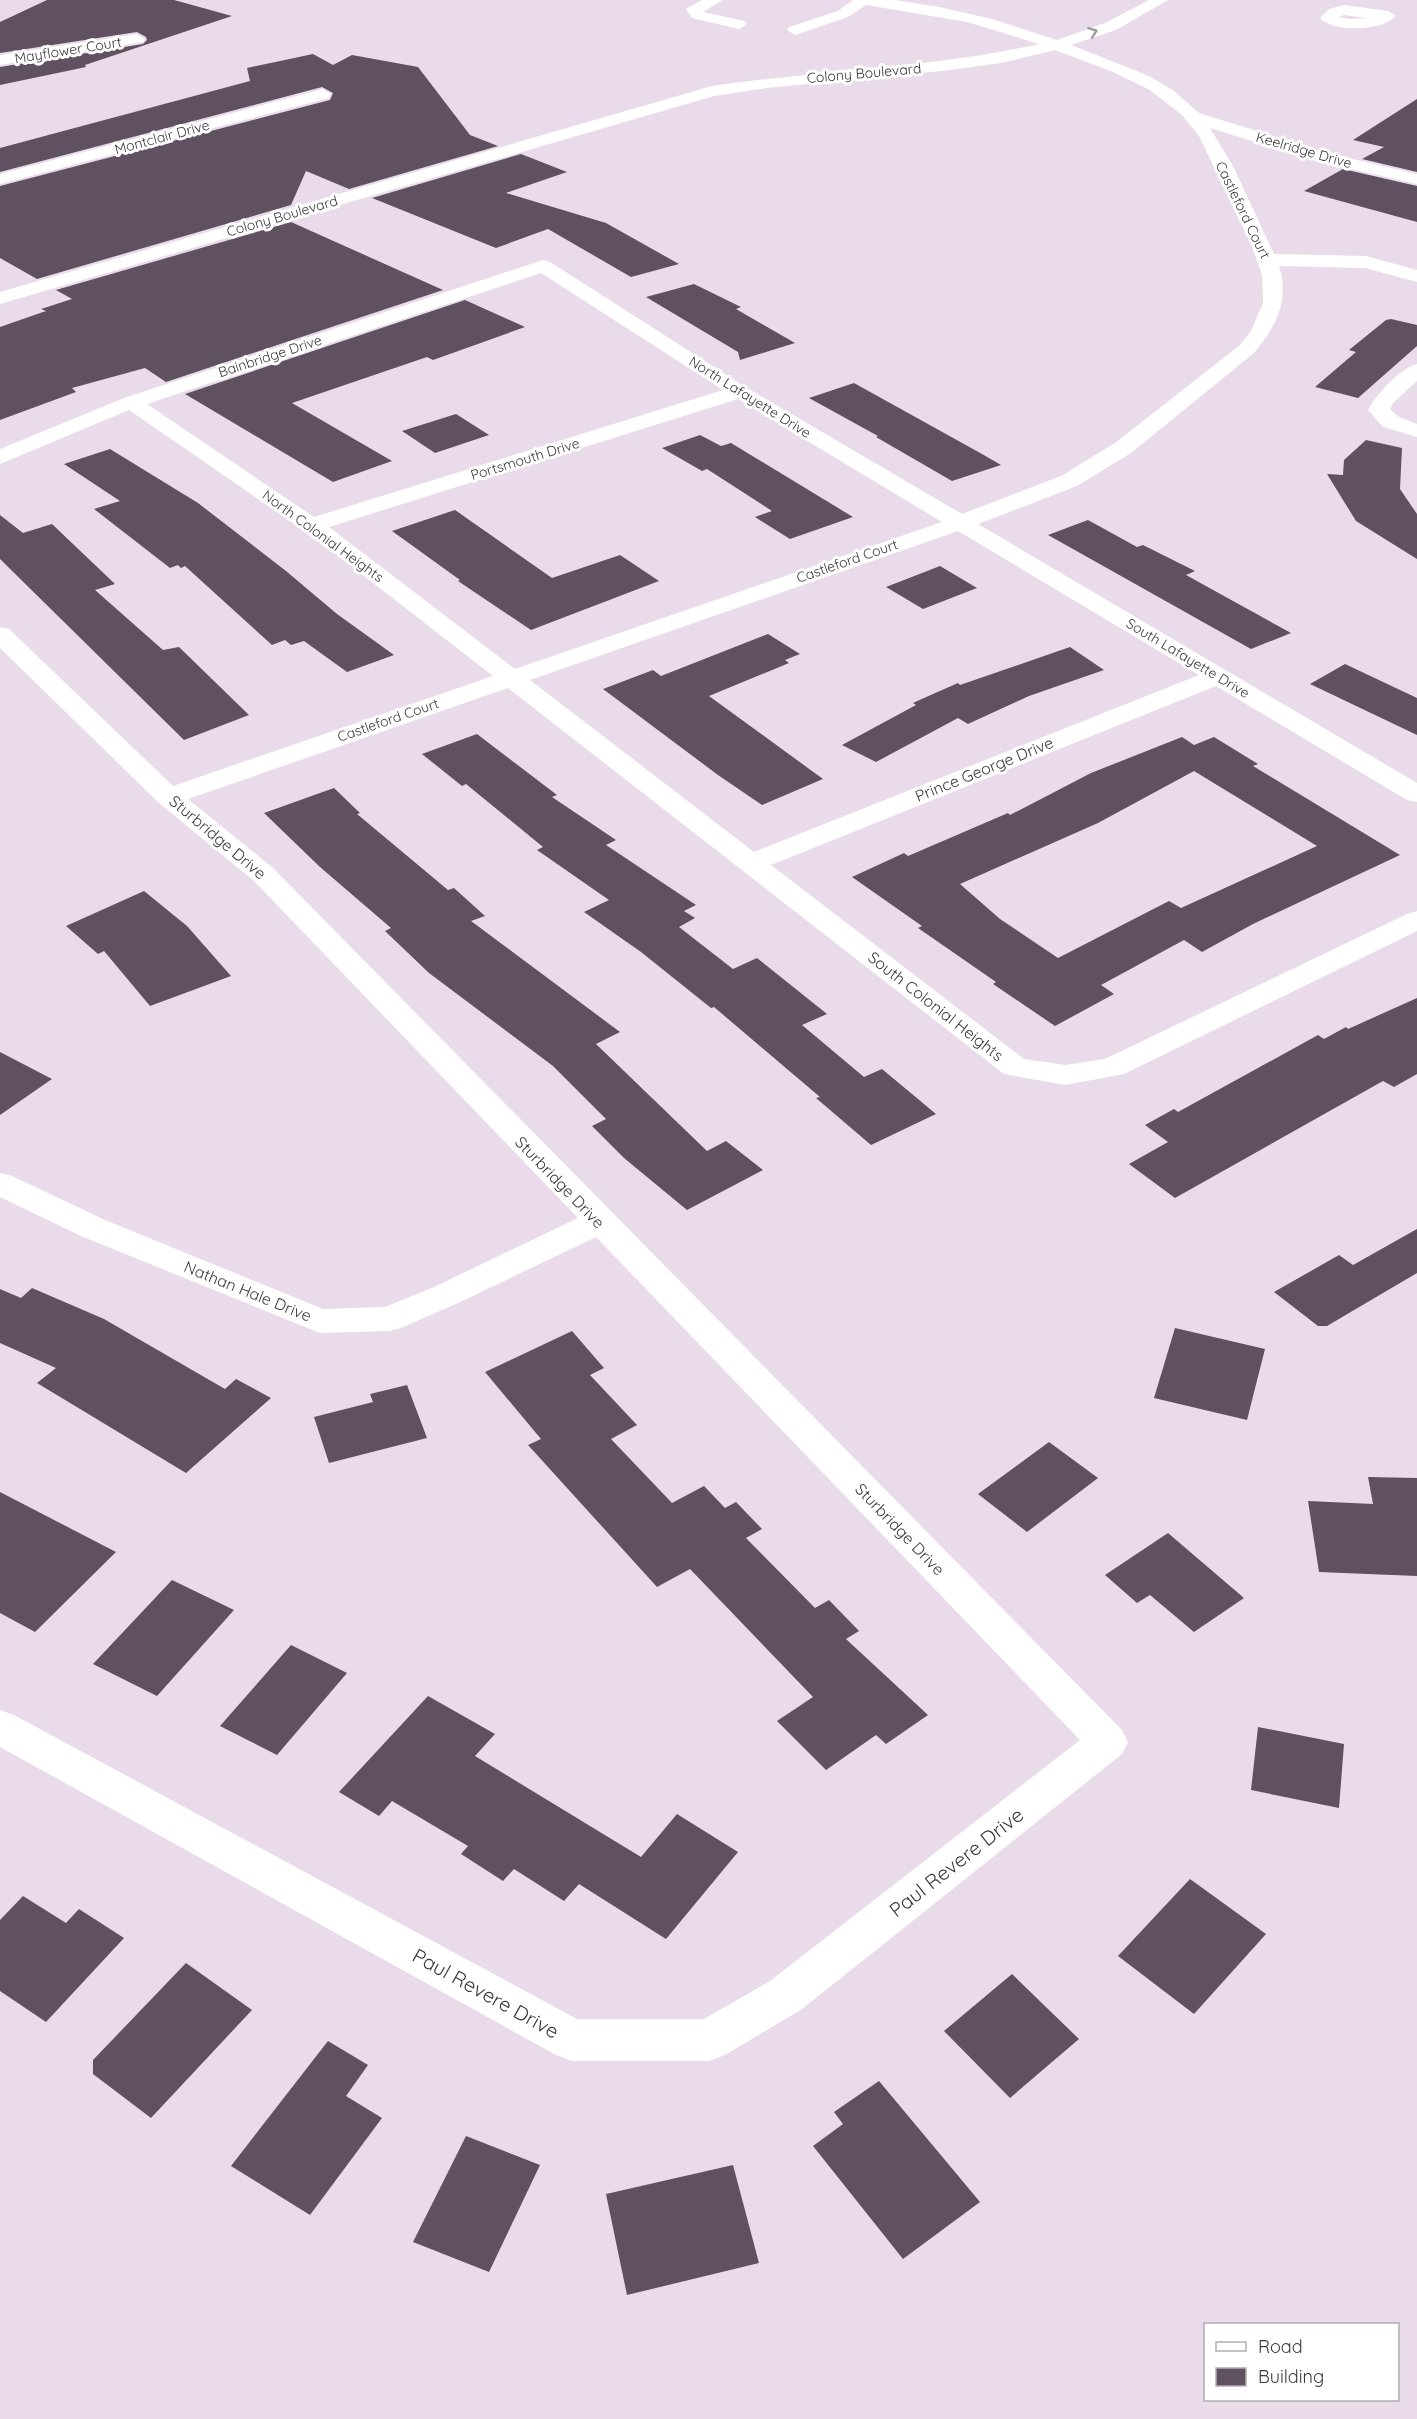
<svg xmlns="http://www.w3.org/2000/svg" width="1417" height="2419" viewBox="0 0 1417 2419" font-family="Quicksand,sans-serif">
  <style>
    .building { fill: #5f515f; fill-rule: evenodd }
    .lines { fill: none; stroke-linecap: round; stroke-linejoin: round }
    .minor { fill: #fff; fill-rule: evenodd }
    .oneway { stroke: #9e9b9e }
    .labels { text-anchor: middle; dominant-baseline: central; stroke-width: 6; stroke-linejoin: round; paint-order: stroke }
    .far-street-label { font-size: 14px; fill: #3d373d; stroke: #fff }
    .street-label { font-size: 16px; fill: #3d373d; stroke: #fff }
    .near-street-label { font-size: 20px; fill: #3d373d; stroke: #fff }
  </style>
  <rect width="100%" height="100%" fill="#eadbea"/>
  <path class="building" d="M47 0H174L232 16 85 65 86 67 0 85V67L143 44 147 40 146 37 137 32 0 53V22Z
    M313 54 333 65 352 55 418 67 470 135 498 146 349 189 306 171 291 205 37 279 0 258V186L330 100 333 93 322 87 0 172V148L250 81 247 68Z
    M1417 99V172L1362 159 1384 147 1353 140Z
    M521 154 567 172 506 193 606 223 679 264 631 277 548 229 496 248 372 198Z
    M1343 169 1417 186V222L1304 191Z
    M291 222 443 290 166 382 145 368 72 388 76 392 0 420V327L46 311 41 309 72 299 56 290Z
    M694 284 741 307 736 309 795 343 740 360 738 352 646 297Z
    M465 300 525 327 433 360 427 357 292 403 392 461 333 482 185 394Z
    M1391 319 1417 325V346L1358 398 1315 387 1356 352 1349 350 1386 320Z
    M854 383 982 454 1001 465 952 481 876 437 878 436 809 398Z
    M456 414 489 435 435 453 402 431Z
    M700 435 721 446 731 443 853 517 790 539 755 517 772 511 707 469 702 471 662 448Z
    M1366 440 1402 448 1400 489 1417 514V559L1356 521 1327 474 1343 475 1344 460Z
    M110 449 198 503 286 571 337 614 394 655 347 672 304 641 291 645 285 640 272 645 185 566 181 568 178 565 170 568 94 509 120 501 64 464Z
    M455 510 552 578 620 555 659 581 531 630 458 581 460 580 392 531Z
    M0 515 23 533 52 524 115 584 95 590 163 650 179 647 249 715 184 740 0 559Z
    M1088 520 1137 547 1143 545 1195 571 1186 575 1291 633 1251 649 1048 535Z
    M940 566 977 588 923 609 886 587Z
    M768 634 800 654 785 660 789 663 709 696 823 779 762 805 718 775 603 689 653 670 661 676Z
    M1070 647 1104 670 1029 696 968 724 958 718 876 762 842 745 916 705 913 703 924 698 958 683 960 685Z
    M1345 664 1417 698V735L1310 684Z
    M477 734 557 795 552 797 616 840 606 845 696 905 684 911 695 918 679 927 733 969 757 958 827 1014 802 1025 864 1077 882 1069 936 1114 871 1145 816 1098 820 1097 714 1007 711 1008 641 952 584 912 609 900 537 850 543 847 466 784 462 786 422 754Z
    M1182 737 1194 745 1214 737 1258 764 1253 766 1400 855 1253 924 1202 952 1184 940 1101 985 1114 994 1055 1026 993 984 996 982 918 928 922 926 852 877 904 853 908 856 1008 813 1010 815 1091 773ZM1194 771 1317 846 1181 908 1169 901 1058 958 1000 919 960 884 1098 823Z
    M334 788 360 813 357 814 448 890 454 888 485 916 471 921 620 1032 596 1044 707 1151 726 1141 763 1170 687 1210 624 1158 592 1126 606 1119 553 1066 429 973 385 931 391 928 320 867 264 813Z
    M144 891 187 926 231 976 150 1006 104 951 98 954 66 926Z
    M1417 998V1074L1394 1087 1383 1081 1175 1198 1129 1164 1168 1142 1145 1125 1174 1109 1178 1112 1318 1035 1324 1039 1346 1027 1348 1029Z
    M0 1052 52 1079 0 1115Z
    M1417 1229V1273L1327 1326H1318L1274 1292 1339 1255 1353 1265Z
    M32 1288 104 1319 225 1389 236 1379 271 1398 186 1473 37 1383 56 1368 0 1343V1289L21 1298Z
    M1175 1328 1265 1349 1247 1420 1154 1398Z
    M572 1331 604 1368 590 1375 637 1425 611 1439 672 1503 704 1486 725 1508 736 1502 762 1529 746 1538 815 1608 829 1600 859 1631 846 1639 928 1715 886 1744 876 1735 826 1770 777 1721 813 1697 690 1569 657 1587 528 1445 541 1439 485 1372Z
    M407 1385 427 1438 329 1463 314 1417 373 1402 370 1394Z
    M1049 1442 1098 1478 1027 1532 978 1494Z
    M1368 1477 1417 1478V1576L1319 1572 1308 1501 1373 1504Z
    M0 1492 116 1552 35 1632 0 1613Z
    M1168 1533 1244 1598 1194 1632 1150 1595 1137 1603 1105 1575Z
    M172 1580 234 1610 157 1696 93 1664Z
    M291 1645 347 1673 277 1755 220 1726Z
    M428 1696 495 1734 475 1756 641 1857 677 1814 738 1852 666 1939 579 1884 564 1901 514 1869 503 1881 461 1854 468 1846 392 1801 379 1816 339 1792Z
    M1258 1727 1344 1744 1339 1808 1251 1790Z
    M1190 1879 1266 1934 1194 2014 1118 1956Z
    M23 1896 66 1923 79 1909 124 1938 46 2022 0 1991V1920Z
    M186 1963 252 2010 151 2118 93 2074V2060Z
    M1012 1974 1079 2039 1010 2098 944 2031Z
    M328 2041 368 2065 346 2096 382 2118 310 2215 231 2166Z
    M879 2081 980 2202 903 2259 813 2146 843 2124 834 2112Z
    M466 2136 540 2165 489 2272 413 2242Z
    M733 2165 759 2263 627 2295 606 2194Z"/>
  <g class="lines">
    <path class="minor" d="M702 0H723L703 12 744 21 747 24 739 29 692 18 686 9Z
      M853 0H895L939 7 992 19 1057 40 1105 23 1149 0H1168L1116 30 1071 45 1149 76 1173 90 1199 113 1327 153 1417 174V184L1316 161 1210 128 1233 166 1274 254 1366 256 1417 270V282L1365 268 1279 266C1290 301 1276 326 1254 353L1131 453 1077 486 978 524 1417 783V802L1407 800 1216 686 771 865 1024 1059 1065 1065 1105 1059 1407 914 1417 911V931L1124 1074 1065 1085 1004 1074 508 688 188 799 273 868 1122 1730 1128 1742 1122 1754 802 2009 725 2055 709 2061H572L556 2055 0 1747V1710L14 1715 577 2019H704L770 1981 1080 1740 596 1237 458 1303 401 1328 389 1331 320 1333 81 1236 0 1197V1173L12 1176 105 1220 323 1309 385 1307 434 1287 578 1218 253 880 159 803 0 648V627L9 629 173 786 493 676 319 541 129 410 0 464V449L124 398 543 260 550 262 747 388 962 514 1061 476 1115 443 1240 345 1251 331 1263 303 1262 275 1251 244 1199 136 1182 115 1150 90 1113 72 1055 50 1001 63 942 71 767 88 714 96 0 304V292L712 86C821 70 932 68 1039 44L967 22 866 5 848 17 801 33 795 35 787 30 789 27 838 11ZM541 273 723 390 314 517 147 404ZM738 399 942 522 515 669 329 527ZM958 531 1199 675 754 852 530 680Z
      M1344 5 1388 11 1396 16C1383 31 1333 33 1320 18L1329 9ZM1344 15 1367 18 1350 19 1338 17Z
      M137 34 145 39 143 42 0 65V55Z
      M323 89 331 94 329 98 0 184V174Z
      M1417 364V381L1393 403 1390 409 1399 417 1417 424V437L1383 427 1368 410C1376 395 1400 368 1417 364Z"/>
  </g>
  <defs><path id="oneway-chevron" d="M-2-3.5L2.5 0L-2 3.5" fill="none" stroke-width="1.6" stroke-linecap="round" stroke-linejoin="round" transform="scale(1.5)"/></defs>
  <use class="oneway" href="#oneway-chevron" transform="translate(1093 32) rotate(-20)"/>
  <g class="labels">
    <g class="far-street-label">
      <text transform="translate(68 50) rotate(-9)">Mayflower Court</text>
      <text transform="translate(864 73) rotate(-5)">Colony Boulevard</text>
      <text transform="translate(162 137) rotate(-15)">Montclair Drive</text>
      <text transform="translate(1304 150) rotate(16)">Keelridge Drive</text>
      <text transform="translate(1243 210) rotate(64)">Castleford Court</text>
      <text transform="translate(282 216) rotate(-16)">Colony Boulevard</text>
      <text transform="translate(270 356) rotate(-18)">Bainbridge Drive</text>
      <text transform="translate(750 397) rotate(32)">North Lafayette Drive</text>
      <text transform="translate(525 459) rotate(-17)">Portsmouth Drive</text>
      <text transform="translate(323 536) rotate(36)">North Colonial Heights</text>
      <text transform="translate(847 561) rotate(-19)">Castleford Court</text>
      <text transform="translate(1188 658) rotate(31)">South Lafayette Drive</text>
      <text transform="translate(388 720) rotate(-19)">Castleford Court</text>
    </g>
    <g class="street-label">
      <text transform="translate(984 769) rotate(-22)">Prince George Drive</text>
      <text transform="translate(218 837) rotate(40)">Sturbridge Drive</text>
      <text transform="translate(936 1006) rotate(38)">South Colonial Heights</text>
      <text transform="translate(560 1182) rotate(46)">Sturbridge Drive</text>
      <text transform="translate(248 1291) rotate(22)">Nathan Hale Drive</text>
      <text transform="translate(900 1529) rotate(46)">Sturbridge Drive</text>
    </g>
    <g class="near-street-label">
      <text transform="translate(956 1862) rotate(-38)">Paul Revere Drive</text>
      <text transform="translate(486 1993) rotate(29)">Paul Revere Drive</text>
    </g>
  </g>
  <rect x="1204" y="2323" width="195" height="78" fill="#ffffff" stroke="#b1afb1" stroke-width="1.5"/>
  <rect x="1216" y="2342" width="30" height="9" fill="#ffffff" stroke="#b1afb1" stroke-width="1.5"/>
  <text x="1258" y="2353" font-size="18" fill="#3d373d">Road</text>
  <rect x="1216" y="2368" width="30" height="18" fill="#5f515f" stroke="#b1afb1" stroke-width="1.5"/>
  <text x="1258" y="2383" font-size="18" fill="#3d373d">Building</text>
</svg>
